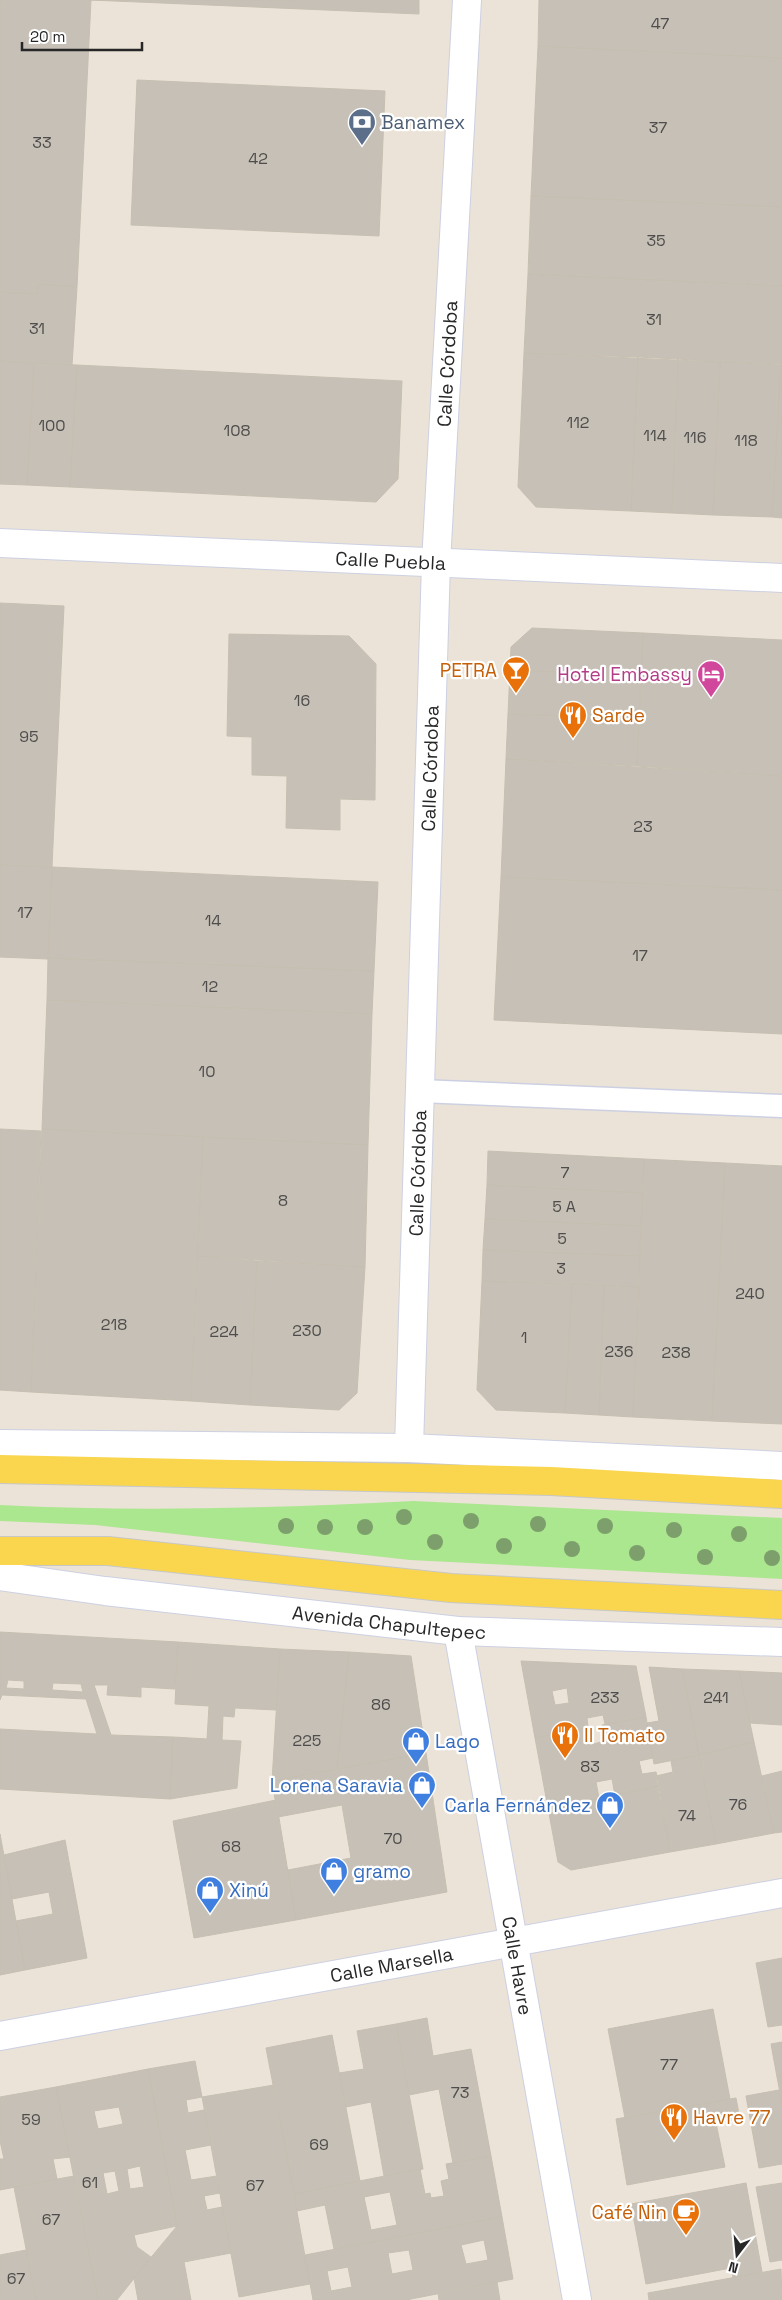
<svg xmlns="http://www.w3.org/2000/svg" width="782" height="2300" viewBox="0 0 782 2300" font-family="'Space Grotesk',sans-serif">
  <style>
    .green { fill: #abe78f }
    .building { fill: #c6c0b7; stroke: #c6bfb1; fill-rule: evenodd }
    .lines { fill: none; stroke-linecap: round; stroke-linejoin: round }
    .service-casing { stroke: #ccd0e2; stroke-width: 25 }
    .minor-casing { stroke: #ccd0e2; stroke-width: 30 }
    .secondary-casing { stroke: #ccd0e2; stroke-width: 30 }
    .primary-casing { stroke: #c7c7c7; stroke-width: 30 }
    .service { stroke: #fff; stroke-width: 22 }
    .minor { stroke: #fff; stroke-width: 28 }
    .secondary { stroke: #fff; stroke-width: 28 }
    .primary { stroke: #fad64e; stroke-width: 28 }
    .tree { fill: #7d9f6c }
    .labels { text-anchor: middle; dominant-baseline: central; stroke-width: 4.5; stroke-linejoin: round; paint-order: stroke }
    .number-label { font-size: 16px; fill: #4f4d4b }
    .service-label { font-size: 19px; fill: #4e5e75; stroke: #fff; text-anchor: start }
    .street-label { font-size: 19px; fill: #272727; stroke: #fff }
    .food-label { font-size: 19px; fill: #c56008; stroke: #fff; text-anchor: start }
    .hotel-label { font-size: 19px; fill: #b23c85; stroke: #fff; text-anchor: end }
    .shop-label { font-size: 19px; fill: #366cbe; stroke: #fff; text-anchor: start }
  </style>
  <rect width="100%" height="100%" fill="#ebe3d7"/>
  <path class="green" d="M413 1501 782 1518V1579L410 1560 95 1525 0 1521V1505C138 1512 276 1508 413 1501Z"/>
  <path class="building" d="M0 0H91L77 287 38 284 37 294 0 292Z
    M91 0H419V14Z
    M539 0H782V58L538 46Z
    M538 46 782 58V207L531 196Z
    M137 80 385 91 379 236 131 225Z
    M531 196 782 207V286L528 274Z
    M528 274 782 286V365L524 353Z
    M38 284 77 287 72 365 0 361V292L37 294Z
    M524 353 638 357 631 511 536 507 518 487Z
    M638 357 678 359 672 513 631 511Z
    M678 359 720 362 713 515 672 513Z
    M0 361 34 363 27 485 0 484Z
    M720 362 781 364 772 517 713 515Z
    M34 363 77 365 70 487 27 485Z
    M781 364 782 365V518L772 517Z
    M77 365 402 381 398 479 376 502 70 487Z
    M0 603 64 606 52 867 0 865Z
    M532 628 643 633 641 676 510 670 511 647Z
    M643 633 782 640V776L637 766Z
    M229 634 349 636 376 664 375 800 340 799V830L286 828 287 776 252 775V737L227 736Z
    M510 670 641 676 639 719 508 714Z
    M508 714 639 719 637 766 506 759Z
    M506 759 782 776V890L501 877Z
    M0 865 52 867 48 959 0 957Z
    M52 867 378 882 374 971 48 958Z
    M501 877 782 890V1034L494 1020Z
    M48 958 374 971 372 1014 47 1000Z
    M47 1000 372 1014 368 1145 42 1129Z
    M0 1129 41 1131 31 1392 0 1390Z
    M42 1129 203 1137 191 1401 31 1392Z
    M203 1137 368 1145 365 1267 197 1256Z
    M488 1151 644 1159 643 1193 487 1185Z
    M644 1159 725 1163 712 1421 633 1417Z
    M725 1163 782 1166V1424L712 1421Z
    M487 1185 643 1193 641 1226 485 1219Z
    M485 1219 641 1226 640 1256 483 1250Z
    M483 1250 640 1256 639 1287 482 1281Z
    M197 1256 257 1261 250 1405 191 1401Z
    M257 1261 365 1267 357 1393 339 1410 250 1405Z
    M482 1281 572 1284 565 1413 496 1410 477 1390Z
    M572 1284 604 1285 599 1415 565 1413Z
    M604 1285 639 1287 633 1417 599 1415Z
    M0 1632 178 1642 175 1689 141 1687V1697L107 1695 108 1685H94L111 1735 173 1737 170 1799 0 1789V1729L97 1734 86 1699 2 1695 0 1700ZM8 1680 24 1681V1689L6 1688ZM53 1683 81 1684 83 1692 52 1690Z
    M178 1642 280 1649 276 1710 235 1708 234 1717 223 1716 222 1740 241 1741 237 1788 170 1799 173 1737 207 1739 209 1706 175 1704Z
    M280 1649 349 1652 337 1769 272 1781Z
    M349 1652 411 1656 426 1753 337 1769Z
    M521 1661 636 1666 646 1717 605 1724 603 1715 587 1718 588 1727 586 1728 535 1738ZM567 1688 569 1703 555 1705 552 1691Z
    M649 1667 682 1669 699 1755 654 1764 647 1723 659 1721Z
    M682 1669 739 1671 754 1742 699 1755Z
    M739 1671 782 1673V1725L750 1723Z
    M646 1717 653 1758 639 1761 642 1774 656 1772 659 1786 615 1795 612 1779 596 1782 599 1798 548 1808 535 1738 586 1728 589 1745 605 1741 602 1725Z
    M754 1742 774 1833 716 1844 699 1755Z
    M426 1753 447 1892 296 1920 288 1870 351 1858 342 1805 278 1817 272 1781Z
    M699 1755 716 1844 670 1852 656 1776 673 1772 671 1761Z
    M782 1771V1832L774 1833 762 1776Z
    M659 1786 670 1852 571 1870 558 1862 548 1808Z
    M276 1800 296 1920 194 1938 173 1821Z
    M0 1834 25 1970 0 1975Z
    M65 1840 87 1958 25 1970 16 1921 53 1914 49 1892 12 1899 4 1855Z
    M782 1958V2025L768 2027 756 1963Z
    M713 2009 730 2099 625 2118 608 2029Z
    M427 2018 433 2056 471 2049 491 2156 453 2163 439 2089 409 2095 396 2024Z
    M396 2024 423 2169 384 2176 371 2102 346 2107 339 2073 364 2069 357 2031Z
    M332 2035 360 2181 294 2194 266 2048Z
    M782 2042V2076L777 2077 771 2044Z
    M195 2061 202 2097 186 2100 188 2113 204 2110 211 2145 185 2150 191 2180 217 2176 220 2193 204 2196 207 2210 222 2207 231 2253 184 2262 191 2300H138L134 2278 177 2226 148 2069Z
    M148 2069 177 2226 134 2235 137 2247 151 2257 117 2300H98L56 2087ZM119 2107 123 2124 98 2129 94 2111ZM140 2166 144 2187 130 2189 127 2169ZM115 2171 119 2191 107 2194 103 2173Z
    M782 2076V2103L777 2077Z
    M274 2085 310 2284 239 2297 202 2097Z
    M56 2087 70 2157 53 2159 57 2179 0 2190V2159H4L0 2141V2097Z
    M779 2090 782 2103V2164L759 2168 746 2096Z
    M736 2098 740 2119 716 2123 725 2167 627 2185 616 2119Z
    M491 2156 502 2217 334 2249 325 2205 297 2211 294 2194 420 2169 425 2194 430 2193 431 2198 444 2196 441 2181 449 2179 446 2164ZM390 2192 397 2225 371 2230 364 2197Z
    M74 2176 98 2300H36L14 2187Z
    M746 2183 762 2272 733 2278 731 2268 646 2284 631 2204Z
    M782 2183V2260L770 2262 756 2187Z
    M502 2217 513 2279 406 2300H313L305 2255ZM484 2240 488 2260 466 2264 461 2245ZM409 2250 413 2270 392 2274 388 2253ZM348 2267 352 2287 331 2291 327 2271Z
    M26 2250 36 2300H0V2255Z
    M781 2269 782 2300H649L648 2293Z
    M497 2282 500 2300H439L438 2293Z"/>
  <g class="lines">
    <g class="service-casing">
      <path id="service" d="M420 1091 782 1106"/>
    </g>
    <g class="minor-casing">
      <g id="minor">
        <path id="s1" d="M0 543 782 578"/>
        <path id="s2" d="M409 1448 436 563 467 0"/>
        <path id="s3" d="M458 1631 577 2300"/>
        <path id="s4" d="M0 2036 782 1893"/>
      </g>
    </g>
    <g class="secondary-casing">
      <g id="secondary">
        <path d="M0 1444 409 1448 782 1466"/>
        <path id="s5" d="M0 1576 105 1591 458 1631 782 1642"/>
      </g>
    </g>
    <g class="primary-casing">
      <path id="primary" d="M0 1469 551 1481 782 1494
        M0 1551H108L451 1588 782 1605"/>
    </g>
    <use href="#service" class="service"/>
    <use href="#minor" class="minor"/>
    <use href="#secondary" class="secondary"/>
    <use href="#primary" class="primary"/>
  </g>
  <g class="tree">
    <circle cx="404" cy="1517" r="8"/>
    <circle cx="471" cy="1521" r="8"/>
    <circle cx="538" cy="1524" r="8"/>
    <circle cx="286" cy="1526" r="8"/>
    <circle cx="605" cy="1526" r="8"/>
    <circle cx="325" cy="1527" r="8"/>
    <circle cx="365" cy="1527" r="8"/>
    <circle cx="674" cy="1530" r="8"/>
    <circle cx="739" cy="1534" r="8"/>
    <circle cx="435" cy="1542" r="8"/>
    <circle cx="504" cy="1546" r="8"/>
    <circle cx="572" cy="1549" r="8"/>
    <circle cx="637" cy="1553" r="8"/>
    <circle cx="705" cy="1557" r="8"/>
    <circle cx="772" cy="1558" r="8"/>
  </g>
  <defs>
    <g id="bank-pin" transform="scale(1.4375)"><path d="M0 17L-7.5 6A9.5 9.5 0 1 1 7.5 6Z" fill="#5c6f8a" stroke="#fff"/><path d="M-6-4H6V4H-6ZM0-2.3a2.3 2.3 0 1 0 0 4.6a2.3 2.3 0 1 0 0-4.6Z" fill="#fff"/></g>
    <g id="bar-pin" transform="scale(1.4375)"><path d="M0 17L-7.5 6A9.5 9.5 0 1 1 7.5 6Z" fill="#e8710a" stroke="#fff"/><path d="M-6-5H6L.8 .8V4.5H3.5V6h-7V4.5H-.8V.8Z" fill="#fff"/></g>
    <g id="hotel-pin" transform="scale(1.4375)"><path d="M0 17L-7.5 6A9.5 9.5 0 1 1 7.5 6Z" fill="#d1479c" stroke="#fff"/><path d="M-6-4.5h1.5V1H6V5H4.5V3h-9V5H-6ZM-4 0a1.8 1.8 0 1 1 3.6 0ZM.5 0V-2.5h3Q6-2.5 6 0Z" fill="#fff"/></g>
    <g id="restaurant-pin" transform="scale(1.4375)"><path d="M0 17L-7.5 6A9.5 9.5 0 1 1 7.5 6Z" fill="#e8710a" stroke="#fff"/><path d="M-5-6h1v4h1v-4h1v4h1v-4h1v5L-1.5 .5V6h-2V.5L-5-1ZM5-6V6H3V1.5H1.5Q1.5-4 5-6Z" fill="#fff"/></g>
    <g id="shop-pin" transform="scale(1.4375)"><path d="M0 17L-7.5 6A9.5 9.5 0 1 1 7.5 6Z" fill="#3f7fe0" stroke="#fff"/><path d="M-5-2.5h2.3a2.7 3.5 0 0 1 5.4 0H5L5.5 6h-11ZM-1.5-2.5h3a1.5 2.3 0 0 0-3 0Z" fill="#fff"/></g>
    <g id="cafe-pin" transform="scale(1.4375)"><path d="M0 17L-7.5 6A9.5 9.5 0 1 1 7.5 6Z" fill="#e8710a" stroke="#fff"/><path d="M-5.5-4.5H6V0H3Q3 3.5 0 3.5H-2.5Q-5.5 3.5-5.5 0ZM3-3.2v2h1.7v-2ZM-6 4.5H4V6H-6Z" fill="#fff"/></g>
  </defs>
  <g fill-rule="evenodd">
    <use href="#bank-pin" x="362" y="122"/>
    <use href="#bar-pin" x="516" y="670"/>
    <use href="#hotel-pin" x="711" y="674"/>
    <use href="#restaurant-pin" x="573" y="715"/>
    <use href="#restaurant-pin" x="565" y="1735"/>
    <use href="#shop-pin" x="416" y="1741"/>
    <use href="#shop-pin" x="422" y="1785"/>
    <use href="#shop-pin" x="610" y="1805"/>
    <use href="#shop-pin" x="334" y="1871"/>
    <use href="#shop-pin" x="210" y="1890"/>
    <use href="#restaurant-pin" x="674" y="2117"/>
    <use href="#cafe-pin" x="686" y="2212"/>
  </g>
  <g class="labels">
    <g class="number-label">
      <text x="660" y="23">47</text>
      <text x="658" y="127">37</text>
      <text x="42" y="142">33</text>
      <text x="258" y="158">42</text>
      <text x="656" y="240">35</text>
      <text x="654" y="319">31</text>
      <text x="37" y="328">31</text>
      <text x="578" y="422">112</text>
      <text x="52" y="425">100</text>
      <text x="237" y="430">108</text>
      <text x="655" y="435">114</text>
      <text x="695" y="437">116</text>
      <text x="746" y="440">118</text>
      <text x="302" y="700">16</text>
      <text x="29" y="736">95</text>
      <text x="643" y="826">23</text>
      <text x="25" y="912">17</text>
      <text x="213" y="920">14</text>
      <text x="640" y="955">17</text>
      <text x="210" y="986">12</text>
      <text x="207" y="1071">10</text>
      <text x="565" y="1172">7</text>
      <text x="283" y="1200">8</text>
      <text x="564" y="1206">5 A</text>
      <text x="562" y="1238">5</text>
      <text x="561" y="1268">3</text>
      <text x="750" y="1293">240</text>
      <text x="114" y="1324">218</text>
      <text x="307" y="1330">230</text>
      <text x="224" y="1331">224</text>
      <text x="524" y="1337">1</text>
      <text x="619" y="1351">236</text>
      <text x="676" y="1352">238</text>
      <text x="605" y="1697">233</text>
      <text x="716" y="1697">241</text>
      <text x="381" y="1704">86</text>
      <text x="307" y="1740">225</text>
      <text x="590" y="1766">83</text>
      <text x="738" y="1804">76</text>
      <text x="687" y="1815">74</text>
      <text x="393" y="1838">70</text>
      <text x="231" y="1846">68</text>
      <text x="669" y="2064">77</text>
      <text x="460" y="2092">73</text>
      <text x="31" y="2119">59</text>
      <text x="319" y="2144">69</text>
      <text x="90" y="2182">61</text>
      <text x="255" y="2185">67</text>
      <text x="51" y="2219">67</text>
      <text x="16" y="2278">67</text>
    </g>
    <g class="service-label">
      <text x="381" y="122">Banamex</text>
    </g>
    <g class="street-label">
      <text stroke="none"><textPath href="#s2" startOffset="1085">Calle Córdoba</textPath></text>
      <text stroke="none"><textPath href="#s1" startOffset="391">Calle Puebla</textPath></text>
      <text stroke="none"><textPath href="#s2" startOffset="680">Calle Córdoba</textPath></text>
      <text stroke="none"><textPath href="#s2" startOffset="275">Calle Córdoba</textPath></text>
      <text stroke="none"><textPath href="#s5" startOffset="392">Avenida Chapultepec</textPath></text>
      <text stroke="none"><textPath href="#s4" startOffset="398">Calle Marsella</textPath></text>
      <text stroke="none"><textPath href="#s3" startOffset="340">Calle Havre</textPath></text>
    </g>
    <g class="food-label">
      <text x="497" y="670" text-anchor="end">PETRA</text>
      <text x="592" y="715">Sarde</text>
      <text x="584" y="1735">Il Tomato</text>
      <text x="693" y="2117">Havre 77</text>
      <text x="667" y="2212" text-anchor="end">Café Nin</text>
    </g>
    <g class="hotel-label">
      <text x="692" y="674">Hotel Embassy</text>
    </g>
    <g class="shop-label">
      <text x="435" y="1741">Lago</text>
      <text x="403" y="1785" text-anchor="end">Lorena Saravia</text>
      <text x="591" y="1805" text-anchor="end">Carla Fernández</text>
      <text x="353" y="1871">gramo</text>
      <text x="229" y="1890">Xinú</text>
    </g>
  </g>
  <g transform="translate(737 2255) rotate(196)" stroke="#ffffff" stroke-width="4" paint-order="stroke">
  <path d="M0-4L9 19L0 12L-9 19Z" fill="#272727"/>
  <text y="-8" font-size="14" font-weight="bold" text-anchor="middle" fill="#272727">N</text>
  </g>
  <path d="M22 42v8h120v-8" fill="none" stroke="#272727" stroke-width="2.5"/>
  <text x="30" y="42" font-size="15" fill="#272727" stroke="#ffffff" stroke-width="4" paint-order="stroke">20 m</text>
</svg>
